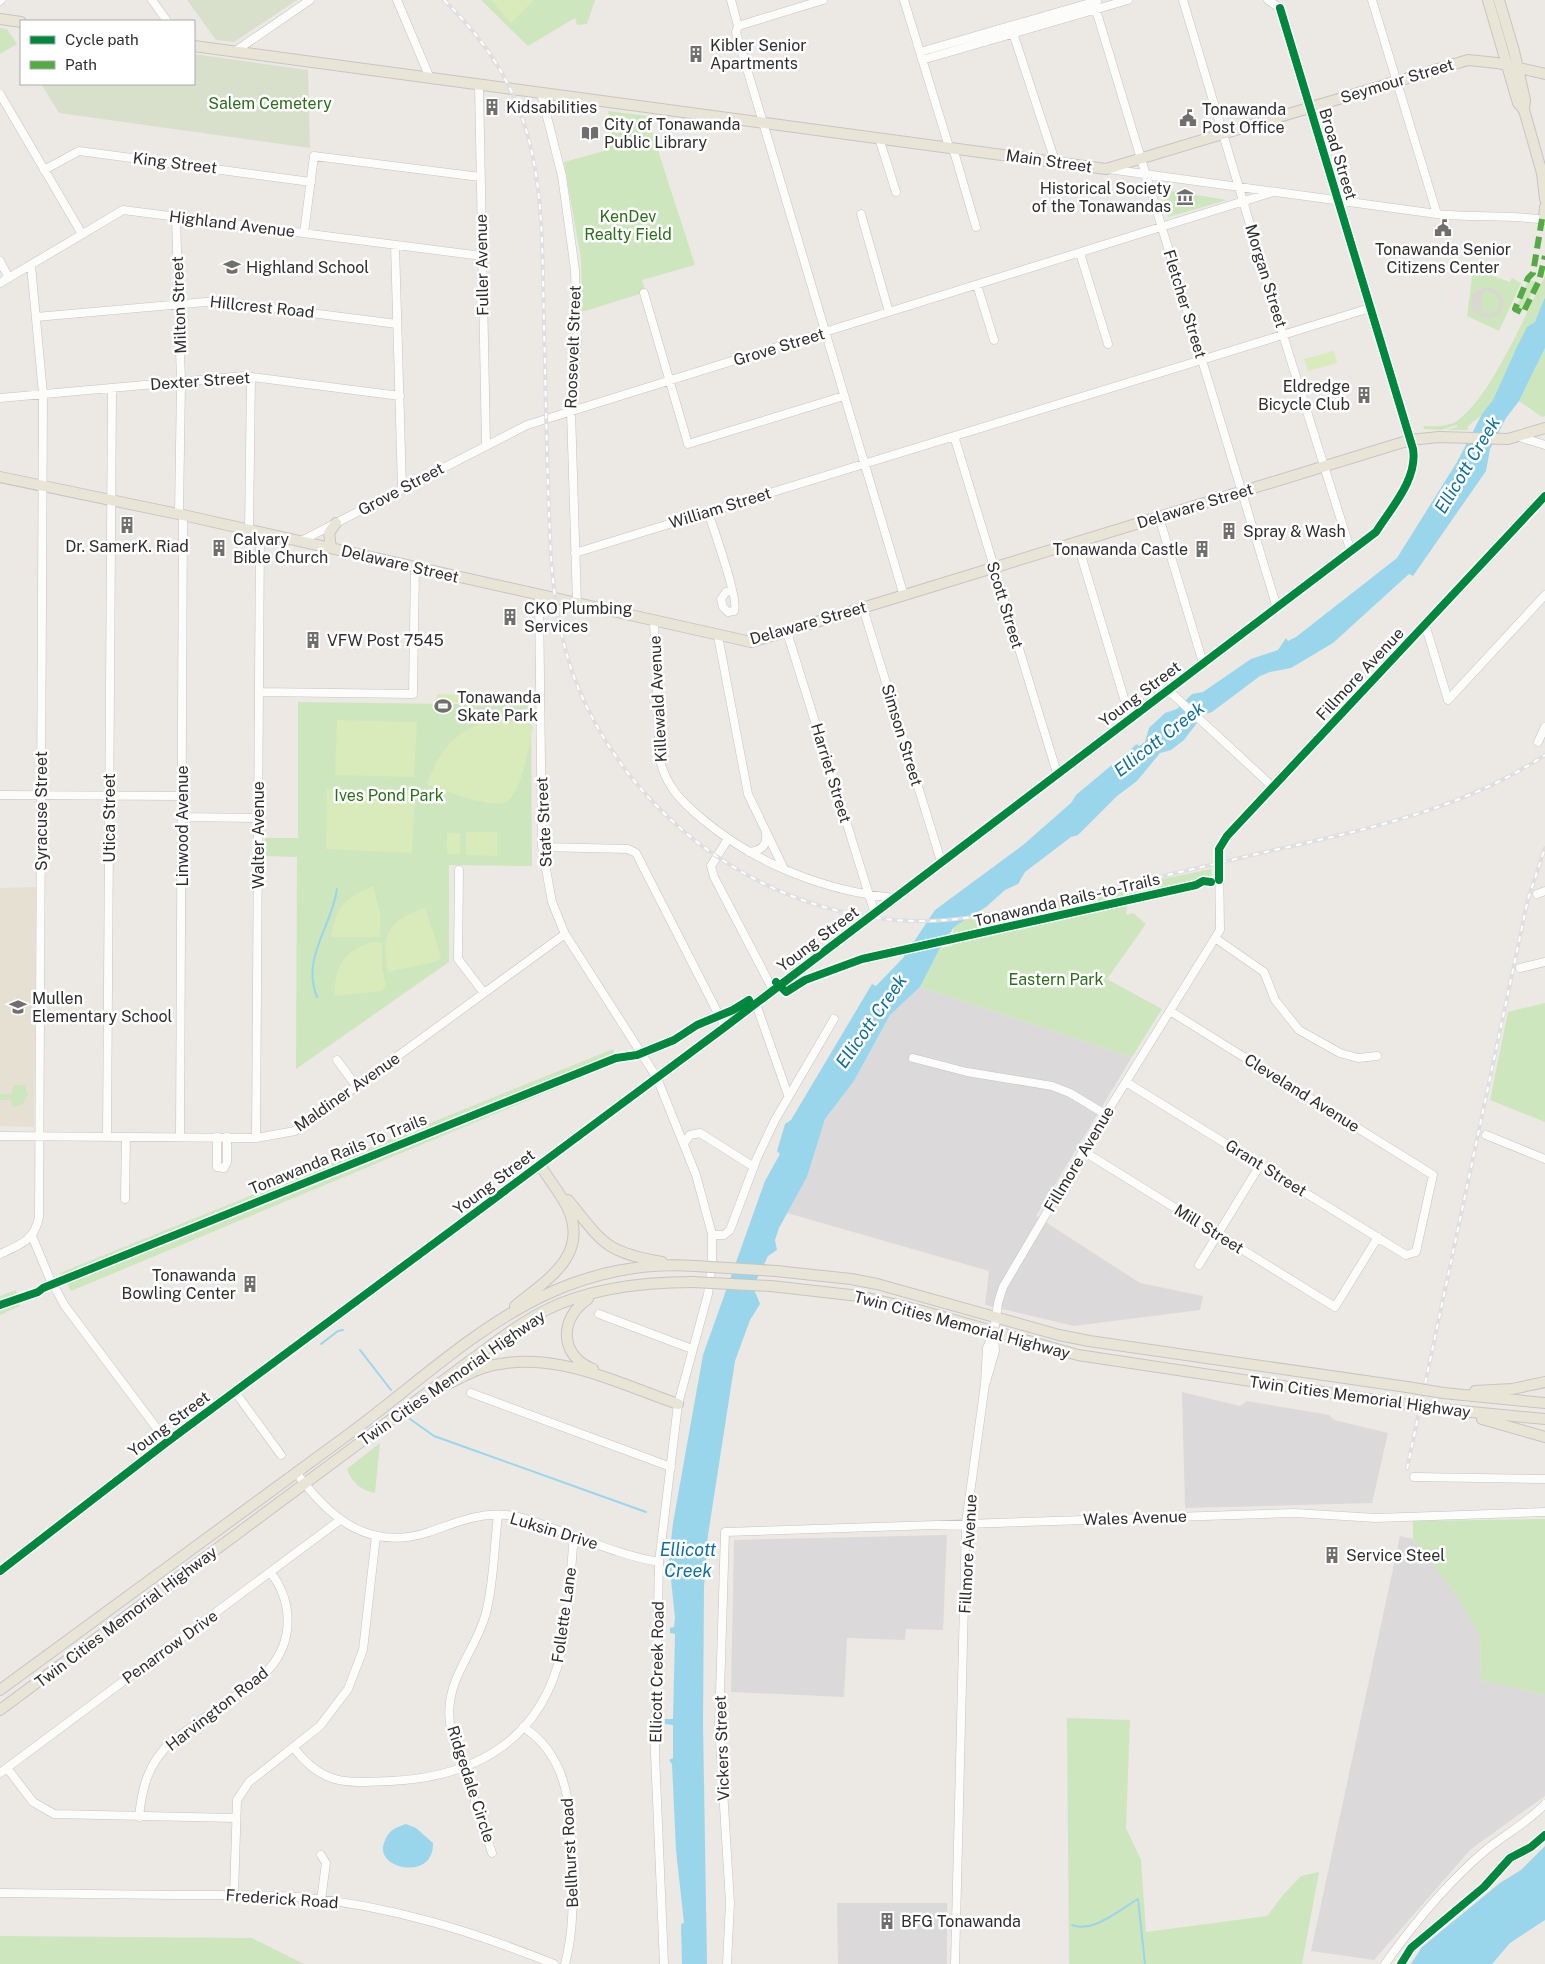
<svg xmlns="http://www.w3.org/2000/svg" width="1545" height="1964" viewBox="0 0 1545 1964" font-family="'Public Sans',sans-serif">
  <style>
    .industrial { fill: #dcd9db }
    .education { fill: #e6e0d3 }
    .green { fill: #cee6be }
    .cemetery { fill: #d8e0cc }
    .pitch { fill: #d9eabb }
    .plaza { fill: #dad6d2; fill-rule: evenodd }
    .water { fill: #99d6ec }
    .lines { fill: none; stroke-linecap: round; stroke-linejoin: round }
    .stream { stroke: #99d6ec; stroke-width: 2 }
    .minor-casing { stroke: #c5c4c5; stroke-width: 9 }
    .major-casing { stroke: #c6c5c4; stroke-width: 12 }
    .minor { stroke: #fcfcfb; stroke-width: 8 }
    .major { stroke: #e8e4d6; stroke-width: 10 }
    .rail-casing { stroke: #dfdfe1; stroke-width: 4 }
    .rail { stroke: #fff; stroke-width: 2; stroke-dasharray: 5.5; stroke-linecap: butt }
    .major-bridge-casing { stroke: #c6c5c4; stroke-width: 12; stroke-linecap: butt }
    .major-bridge { stroke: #e8e4d6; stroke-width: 10 }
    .quiet { stroke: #54ab44; stroke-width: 6; stroke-dasharray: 12 6; stroke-linecap: butt }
    .cycleway-casing { stroke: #fff; stroke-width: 11 }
    .cycleway { stroke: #00873e; stroke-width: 8 }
    .labels { text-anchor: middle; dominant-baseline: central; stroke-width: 5; stroke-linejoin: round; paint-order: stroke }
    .poi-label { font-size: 16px; fill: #2e2e2e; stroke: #fff; text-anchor: start }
    .street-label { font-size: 16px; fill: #2e2e2e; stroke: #fff }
    .park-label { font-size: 16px; fill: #2c6e1b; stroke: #fff }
    .water-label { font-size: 18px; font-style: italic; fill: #0d6fa3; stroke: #fff }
  </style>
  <rect width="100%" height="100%" fill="#ece8e4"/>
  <path class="industrial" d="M920 987 1132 1057 1036 1216 1140 1283 1203 1296 1200 1310 1074 1326 985 1305 989 1271 787 1213 807 1177 825 1119 854 1081 890 1015Z
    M1182 1392 1240 1406 1247 1401 1329 1415 1334 1420 1388 1433 1372 1503 1185 1508Z
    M947 1535 943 1630 906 1629 905 1640 847 1638 844 1697 731 1692 734 1540Z
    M1400 1536 1413 1539 1452 1589 1480 1635 1481 1680 1545 1695V1796L1471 1849 1374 1960 1311 1951Z
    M837 1903H947V1964H838Z"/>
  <path class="education" d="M36 887 34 1127 0 1126V888Z"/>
  <path class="green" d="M481 0H595L587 24 577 25 575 18 528 46Z
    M0 28 7 29 17 44 0 54Z
    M608 111 647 116 695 265 642 280 646 292 582 312 581 259 564 162 604 151 613 139Z
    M1160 189 1227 200 1168 217Z
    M1473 269 1510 282 1512 278 1521 283 1499 331 1467 316Z
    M1545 276V297L1543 299 1545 300 1535 322 1515 351 1493 401 1484 413 1468 426V430H1446L1457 427V425L1441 430 1424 429 1423 426C1434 426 1447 427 1457 421 1491 397 1525 315 1545 276Z
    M1529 279 1537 283 1524 310 1520 311 1517 306Z
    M1545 348V416L1542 417 1519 401Z
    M298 702 531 705 532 866 449 865V962L296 1069 297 857 265 856V838H298Z
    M1211 869 1212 880H1203L1195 884 1128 899 1126 915 1133 913 1146 924 1107 979 1162 1009 1132 1057 920 987 940 948 952 946 954 927 965 920Z
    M1545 1003V1122L1490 1100 1508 1012Z
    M613 1049 617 1063 71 1291 60 1273Z
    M14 1085H25L28 1095 22 1105 13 1107 10 1100H0V1094H11Z
    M16 1290 20 1306 0 1315V1296Z
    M380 1443 375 1493C362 1491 351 1482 347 1469Z
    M1545 1519V1695L1481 1680 1480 1635 1452 1589 1413 1539V1521Z
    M1067 1718 1130 1720 1126 1828 1141 1860 1146 1932 1267 1916 1283 1895 1301 1876 1319 1872 1302 1964H1069Z
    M0 1936 252 1938 304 1964H0Z"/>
  <path class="cemetery" d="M187 0H297L234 42 216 40Z
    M194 54 308 70 310 148 59 113 41 84H194Z"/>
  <path class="pitch" d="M491 0H534L511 23Z
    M1334 351 1337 363 1308 371 1304 359Z
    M437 694 463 695 462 702H453L449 711 436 710Z
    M337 720 417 722 414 777 335 775Z
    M499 720 533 725C530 741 522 798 503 803 486 807 444 790 427 785 438 749 461 724 499 720Z
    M327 789 415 793 412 853 326 849Z
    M466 832H497V856L466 855Z
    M447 833H460V854H447Z
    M373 886 381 917 380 937H331C337 905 344 899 373 886Z
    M425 908 441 956 438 961 388 972C380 936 389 919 425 908Z
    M373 942 382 943V967L386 985 382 991 335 996C333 968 345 949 373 942Z"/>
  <path class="plaza" d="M1485 287 1495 289 1504 300 1501 312 1493 318H1483L1471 309 1473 293ZM1486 291 1496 294 1500 301 1498 310 1492 314 1481 312 1482 293Z"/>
  <path class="water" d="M1545 297V348L1519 401 1506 418 1490 449 1486 471 1413 576 1409 574 1333 643 1291 668 1270 672 1260 676 1212 712 1203 715 1184 740 1171 750 1160 753 1137 781 1117 796 1078 835 1071 837 1025 872 1018 884 1005 890 986 907 954 927 940 948 920 987 890 1015 854 1081 825 1119 807 1177 779 1228 775 1240 777 1250 768 1256 753 1287 760 1304 750 1320 735 1361 708 1535 704 1587 703 1723 707 1964H682L681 1924 684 1923 676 1850 672 1764 669 1760 673 1758V1725L665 1724V1719H673L675 1634 670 1633V1628L674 1627 675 1618 669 1560 673 1523 703 1355 765 1181 780 1154 777 1151 785 1124 791 1120 872 984 876 986 903 958 935 910 1023 845 1071 803 1076 795 1137 744 1139 746 1145 742 1149 728 1165 713 1177 709 1192 694 1203 692 1251 659 1278 650 1286 638 1288 641 1296 637 1397 558 1457 462 1482 414 1493 400 1515 351 1527 327 1535 322Z
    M406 1824 416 1828 433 1843C434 1882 374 1869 384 1843 388 1831 394 1828 406 1824Z
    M1545 1846V1920L1510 1943 1492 1964H1411L1422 1947 1500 1883 1521 1870Z"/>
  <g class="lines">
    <path class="stream" d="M317 997C301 958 332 926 337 889
      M321 1344 338 1331 343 1330
      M360 1350 391 1390
      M410 1419 434 1436 646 1512
      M1072 1925C1094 1933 1119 1910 1138 1899L1145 1964"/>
    <g class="minor-casing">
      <path id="minor" d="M152 0 167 21
        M397 0 430 78
        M731 0 738 26
        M904 0 949 147
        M1093 0 1277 608
        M1183 0 1283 335 1351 552
        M1268 0 1280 8
        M1372 0 1437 214
        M0 1 1 0
        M738 26 736 32 904 596
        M738 26 823 0
        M1012 30 1055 161
        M234 52 310 0
        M920 52 1097 1
        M922 60 1128 0
        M479 85 486 445
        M541 93 562 176 575 270 577 342 571 411 577 604
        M0 94 82 234
        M879 138 896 192
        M953 148 976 227
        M1108 169 1437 214C1473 218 1509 214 1545 220
        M44 170 79 151 311 182
        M861 214 889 312
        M176 217 181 382 179 514
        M304 233 314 156 480 177
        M395 245 402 488
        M1080 253 1108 344
        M0 261 9 278
        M0 283 123 210 482 256
        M977 285 994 340
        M644 293 688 444 844 396
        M36 317 217 301 397 324
        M0 398 244 376 400 396
        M954 436 1057 773
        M1519 437 1545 445
        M708 512C713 527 740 603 734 611L728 612 723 607 721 599 726 592 732 591
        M1159 517 1203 663
        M249 529 251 377
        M301 541 527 425 1273 192
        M1077 542 1130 718
        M575 553 1370 308
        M539 596 542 847 552 902 565 934 657 1078 696 1175 712 1234V1264L708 1294 678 1404 659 1562 655 1754 664 1964
        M863 608 941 861
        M654 622 660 760C666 786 681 801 701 818 756 864 824 891 895 898
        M1425 624 1448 700 1545 595
        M787 632 875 914
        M718 636 748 794 784 869
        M1168 690 1273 787
        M259 692 413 694 415 567
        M1538 742 1545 727
        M0 795 182 796
        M182 817 258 818
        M728 839 711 866 714 877 773 990
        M542 847 628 849 636 853 725 1027
        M749 852C760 851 768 846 766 834
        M459 870 458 959 484 993
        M1537 894 1545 891
        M1215 938 1264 972 1275 1000 1299 1030 1340 1053 1358 1058 1377 1056
        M1520 968 1545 962
        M756 1004 788 1095
        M913 1058 967 1072 1052 1086 1070 1093 1105 1114
        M337 1060 357 1087
        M1126 1082 1406 1255 1416 1252 1433 1175 1170 1011
        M1486 1135 1545 1159
        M0 1136 256 1138 295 1131 565 934
        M107 1137 112 388
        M180 1137 183 515
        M217 1137V1167L224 1168 227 1162V1137
        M256 1138 260 532
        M684 1143 690 1135 700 1133 754 1167
        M1083 1151 1335 1307 1378 1237
        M125 1199 126 1137
        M712 1235H724L730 1230 757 1158 775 1120 834 1019
        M32 1236 50 1279 65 1306 167 1442
        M0 1254C20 1245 35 1240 39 1217L43 394 31 265
        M1199 1265 1260 1165
        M599 1314 692 1349
        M986 1382 995 1351 994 1333
        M235 1392 281 1455
        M471 1393 671 1467
        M296 1472C329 1518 369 1552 429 1532 455 1523 479 1512 507 1515 524 1517 541 1524 557 1530 591 1542 624 1556 659 1562
        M1414 1477 1545 1479
        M0 1571 167 1442 725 1027 1376 532C1391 508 1418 479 1413 449L1280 8
        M523 1727C571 1757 571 1815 572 1865 573 1899 574 1931 565 1964
        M294 1748C323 1786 346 1783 391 1781 475 1777 541 1740 561 1653 570 1616 570 1574 574 1536
        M7 1768 33 1802 54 1814 235 1818
        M0 1773 340 1520
        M139 1817C142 1787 148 1764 171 1742 189 1729 208 1715 227 1702 241 1691 258 1682 269 1669 294 1641 293 1602 271 1573
        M492 1853 450 1724C444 1679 475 1654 486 1613 494 1582 494 1547 498 1515
        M321 1855 326 1863 321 1900
        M0 1893C59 1894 119 1894 178 1895 218 1895 259 1894 299 1897 388 1905 472 1931 554 1964
        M234 1895 237 1800 249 1782 320 1726 348 1689 363 1650 376 1536
        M727 1964 730 1903 719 1725 725 1532 1295 1513 1376 1518 1545 1512
        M955 1964 966 1523 985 1384 987 1348 994 1332 998 1303 1003 1287 1083 1151 1220 930 1219 854 1222 842 1545 496
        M1385 1964C1414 1923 1449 1881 1487 1849 1506 1834 1528 1822 1545 1804"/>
    </g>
    <g class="major-casing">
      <path id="major" d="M1488 0 1518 103 1524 110
        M1499 0 1514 51 1525 100 1524 110 1542 173 1545 199
        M0 19 21 22
        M194 46 1106 169 1468 60 1497 63 1545 74
        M1544 219 1545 207
        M0 477 183 515 751 642 1410 440 1439 437 1508 439 1545 428
        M331 548 329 533 336 523
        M568 1200C604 1244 605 1252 662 1262
        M776 1271 851 1279 877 1284 1059 1335 1089 1341 1407 1387
        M771 1286 859 1296 915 1309 1078 1355 1403 1404
        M588 1299C559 1318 559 1356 593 1369
        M515 1306C545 1281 588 1257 569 1211 562 1195 549 1180 540 1165
        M445 1385C457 1380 470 1372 483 1368 549 1347 617 1383 678 1404
        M1475 1391 1512 1389 1545 1382
        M1443 1393 1545 1403
        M1440 1409 1545 1419
        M1482 1419 1545 1437
        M0 1690C116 1604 233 1520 349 1434 413 1387 473 1329 545 1295 591 1273 644 1262 695 1266
        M0 1710 467 1363C492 1345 518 1324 546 1310 590 1288 645 1282 693 1282"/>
    </g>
    <use href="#minor" class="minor"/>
    <use href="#major" class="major"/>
    <g class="rail-casing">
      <path id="rail" d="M444 0C547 100 541 193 544 326 546 403 547 480 551 557 554 598 560 639 574 677 628 820 772 923 926 921 971 920 1015 910 1059 900 1115 888 1171 874 1227 861 1335 835 1450 818 1545 755
        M1407 1469 1528 899 1545 848"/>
    </g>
    <use href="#rail" class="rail"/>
    <g class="major-bridge-casing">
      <path id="major-bridge" d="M695 1266 776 1271
        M693 1282 771 1286
        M1407 1387 1443 1393
        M1403 1404 1440 1409"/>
    </g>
    <use href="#major-bridge" class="major-bridge"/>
    <path class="quiet" d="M1542 219 1533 273 1528 278 1515 309 1523 313 1539 281 1545 256"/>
    <g class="cycleway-casing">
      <path id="cycleway" d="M1219 880V849L1227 836 1545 496
        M776 982 786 992 805 980 862 959 1196 885 1203 881 1211 882
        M0 1305 38 1292 43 1288 616 1058 637 1055 674 1040 697 1025 733 1010 749 1000
        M0 1571 167 1442 725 1027 1376 532C1391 508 1418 479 1413 449L1280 8
        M1401 1964 1411 1948 1484 1887 1510 1858 1531 1847 1545 1835"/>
    </g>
    <use href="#cycleway" class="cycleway"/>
  </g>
  <defs>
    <g id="building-bare" transform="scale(1.35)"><path d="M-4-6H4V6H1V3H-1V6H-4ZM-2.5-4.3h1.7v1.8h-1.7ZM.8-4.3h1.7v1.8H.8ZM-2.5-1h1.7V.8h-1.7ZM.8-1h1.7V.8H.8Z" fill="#706f6e" stroke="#fff" stroke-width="2.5" paint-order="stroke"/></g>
    <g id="civic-bare" transform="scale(1.35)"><path d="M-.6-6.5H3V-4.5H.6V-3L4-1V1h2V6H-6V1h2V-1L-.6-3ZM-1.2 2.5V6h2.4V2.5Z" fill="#706f6e" stroke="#fff" stroke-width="2.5" paint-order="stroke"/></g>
    <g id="library-bare" transform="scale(1.35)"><path d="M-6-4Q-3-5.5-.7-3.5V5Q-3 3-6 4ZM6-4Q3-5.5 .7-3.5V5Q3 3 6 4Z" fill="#706f6e" stroke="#fff" stroke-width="2.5" paint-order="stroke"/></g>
    <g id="museum-bare" transform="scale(1.35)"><path d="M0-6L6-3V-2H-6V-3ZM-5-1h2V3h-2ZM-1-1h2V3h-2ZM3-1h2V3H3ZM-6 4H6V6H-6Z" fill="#706f6e" stroke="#fff" stroke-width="2.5" paint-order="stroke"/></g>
    <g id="school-bare" transform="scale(1.35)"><path d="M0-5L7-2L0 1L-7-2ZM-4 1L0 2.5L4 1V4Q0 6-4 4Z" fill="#706f6e" stroke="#fff" stroke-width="2.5" paint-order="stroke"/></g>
    <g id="stadium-bare" transform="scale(1.35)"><path d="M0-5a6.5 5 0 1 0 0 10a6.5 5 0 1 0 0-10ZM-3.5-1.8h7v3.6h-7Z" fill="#706f6e" stroke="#fff" stroke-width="2.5" paint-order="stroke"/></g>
  </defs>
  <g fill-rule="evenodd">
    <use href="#building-bare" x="696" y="54"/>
    <use href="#building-bare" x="492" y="107"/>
    <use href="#civic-bare" x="1188" y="118"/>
    <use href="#library-bare" x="590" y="133"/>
    <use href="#museum-bare" x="1185" y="197"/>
    <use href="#civic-bare" x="1443" y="228"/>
    <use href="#school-bare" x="232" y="267"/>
    <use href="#building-bare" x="1364" y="395"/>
    <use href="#building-bare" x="127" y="525"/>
    <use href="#building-bare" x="1229" y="531"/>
    <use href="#building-bare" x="219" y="548"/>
    <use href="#building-bare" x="1202" y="549"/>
    <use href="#building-bare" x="510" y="617"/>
    <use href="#building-bare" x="313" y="640"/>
    <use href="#stadium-bare" x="443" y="706"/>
    <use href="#school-bare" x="18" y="1007"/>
    <use href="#building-bare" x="250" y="1284"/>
    <use href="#building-bare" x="1332" y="1555"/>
    <use href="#building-bare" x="887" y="1921"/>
  </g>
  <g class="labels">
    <g class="poi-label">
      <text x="710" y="45">Kibler Senior<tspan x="710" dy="18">Apartments</tspan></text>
      <text x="506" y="107">Kidsabilities</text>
      <text x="1202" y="109">Tonawanda<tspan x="1202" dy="18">Post Office</tspan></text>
      <text x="604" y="124">City of Tonawanda<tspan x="604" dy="18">Public Library</tspan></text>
      <text x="1171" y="188" text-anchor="end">Historical Society<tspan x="1171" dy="18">of the Tonawandas</tspan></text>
      <text x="1443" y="249" text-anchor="middle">Tonawanda Senior<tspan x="1443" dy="18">Citizens Center</tspan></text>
      <text x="246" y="267">Highland School</text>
      <text x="1350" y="386" text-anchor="end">Eldredge<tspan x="1350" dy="18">Bicycle Club</tspan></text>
      <text x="1243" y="531">Spray &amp; Wash</text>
      <text x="233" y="539">Calvary<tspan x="233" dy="18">Bible Church</tspan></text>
      <text x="127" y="546" text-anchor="middle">Dr. SamerK. Riad</text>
      <text x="1188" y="549" text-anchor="end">Tonawanda Castle</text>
      <text x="524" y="608">CKO Plumbing<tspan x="524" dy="18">Services</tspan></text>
      <text x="327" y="640">VFW Post 7545</text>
      <text x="457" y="697">Tonawanda<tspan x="457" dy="18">Skate Park</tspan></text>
      <text x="32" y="998">Mullen<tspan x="32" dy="18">Elementary School</tspan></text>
      <text x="236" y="1275" text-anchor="end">Tonawanda<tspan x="236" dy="18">Bowling Center</tspan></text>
      <text x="1346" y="1555">Service Steel</text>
      <text x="901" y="1921">BFG Tonawanda</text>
    </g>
    <g class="street-label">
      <text transform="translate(1397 81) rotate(-17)">Seymour Street</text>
      <text transform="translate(1338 154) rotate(73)">Broad Street</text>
      <text transform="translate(1049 161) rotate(8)">Main Street</text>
      <text transform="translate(175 163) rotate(7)">King Street</text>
      <text transform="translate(232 224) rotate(7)">Highland Avenue</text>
      <text transform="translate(482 265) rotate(-91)">Fuller Avenue</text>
      <text transform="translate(1266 276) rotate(73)">Morgan Street</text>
      <text transform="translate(1185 304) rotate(73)">Fletcher Street</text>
      <text transform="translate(179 305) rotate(-92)">Milton Street</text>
      <text transform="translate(262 307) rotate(6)">Hillcrest Road</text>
      <text transform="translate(573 347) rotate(-88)">Roosevelt Street</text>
      <text transform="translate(779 347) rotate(-17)">Grove Street</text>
      <text transform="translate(200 381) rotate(-4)">Dexter Street</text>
      <text transform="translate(401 489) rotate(-28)">Grove Street</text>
      <text transform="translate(1195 506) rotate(-17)">Delaware Street</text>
      <text transform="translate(720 508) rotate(-17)">William Street</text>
      <text transform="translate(400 564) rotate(13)">Delaware Street</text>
      <text transform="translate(1005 605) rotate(73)">Scott Street</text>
      <text transform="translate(808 623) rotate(-16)">Delaware Street</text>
      <text transform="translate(1360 674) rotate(-47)">Fillmore Avenue</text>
      <text transform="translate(1140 694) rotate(-37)">Young Street</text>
      <text transform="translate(658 699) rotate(-93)">Killewald Avenue</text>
      <text transform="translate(902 735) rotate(73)">Simson Street</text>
      <text transform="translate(831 773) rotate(73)">Harriet Street</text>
      <text transform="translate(41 811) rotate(-90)">Syracuse Street</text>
      <text transform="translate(109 818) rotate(-90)">Utica Street</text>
      <text transform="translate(544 822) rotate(-93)">State Street</text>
      <text transform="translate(182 826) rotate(-90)">Linwood Avenue</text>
      <text transform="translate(258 835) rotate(-90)">Walter Avenue</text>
      <text transform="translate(1067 900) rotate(-13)">Tonawanda Rails-to-Trails</text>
      <text transform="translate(818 939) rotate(-37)">Young Street</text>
      <text transform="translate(347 1092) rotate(-35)">Maldiner Avenue</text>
      <text transform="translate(1302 1093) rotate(32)">Cleveland Avenue</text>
      <text transform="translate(338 1154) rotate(-22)">Tonawanda Rails To Trails</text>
      <text transform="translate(1079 1159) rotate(-59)">Fillmore Avenue</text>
      <text transform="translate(1266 1168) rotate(32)">Grant Street</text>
      <text transform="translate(494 1182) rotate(-37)">Young Street</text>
      <text transform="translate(1209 1229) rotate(32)">Mill Street</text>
      <text transform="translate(962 1325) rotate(15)">Twin Cities Memorial Highway</text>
      <text transform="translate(452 1378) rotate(-35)">Twin Cities Memorial Highway</text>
      <text transform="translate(1360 1397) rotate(8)">Twin Cities Memorial Highway</text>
      <text transform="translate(169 1424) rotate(-37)">Young Street</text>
      <text transform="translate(1135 1518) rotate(-2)">Wales Avenue</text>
      <text transform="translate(554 1531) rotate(17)">Luksin Drive</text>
      <text transform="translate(968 1554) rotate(-87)">Fillmore Avenue</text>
      <text transform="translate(564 1615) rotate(-82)">Follette Lane</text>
      <text transform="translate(126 1617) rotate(-37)">Twin Cities Memorial Highway</text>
      <text transform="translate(170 1647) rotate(-36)">Penarrow Drive</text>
      <text transform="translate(657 1672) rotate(-89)">Ellicott Creek Road</text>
      <text transform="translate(217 1709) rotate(-38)">Harvington Road</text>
      <text transform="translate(722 1748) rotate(-92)">Vickers Street</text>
      <text transform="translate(471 1784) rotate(72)">Ridgedale Circle</text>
      <text transform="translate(570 1853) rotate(-93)">Bellhurst Road</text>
      <text transform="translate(282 1899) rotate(4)">Frederick Road</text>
    </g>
    <g class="park-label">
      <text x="270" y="103">Salem Cemetery</text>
      <text x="628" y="216">KenDev<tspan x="628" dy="18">Realty Field</tspan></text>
      <text x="389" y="795">Ives Pond Park</text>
      <text x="1056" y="979">Eastern Park</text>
    </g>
    <g class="water-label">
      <text transform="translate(1467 465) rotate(-59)">Ellicott Creek</text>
      <text transform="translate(1159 739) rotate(-38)">Ellicott Creek</text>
      <text transform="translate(871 1021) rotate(-55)">Ellicott Creek</text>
      <text x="688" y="1549">Ellicott<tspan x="688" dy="21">Creek</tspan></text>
    </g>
  </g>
  <rect x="20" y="20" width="175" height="65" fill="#ffffff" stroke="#ababab"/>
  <rect x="30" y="36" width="25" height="8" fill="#00873e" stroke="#ababab"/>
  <text x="65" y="45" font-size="15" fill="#2e2e2e">Cycle path</text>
  <rect x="30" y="61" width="25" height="8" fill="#54ab44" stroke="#ababab"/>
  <text x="65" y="70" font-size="15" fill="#2e2e2e">Path</text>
</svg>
